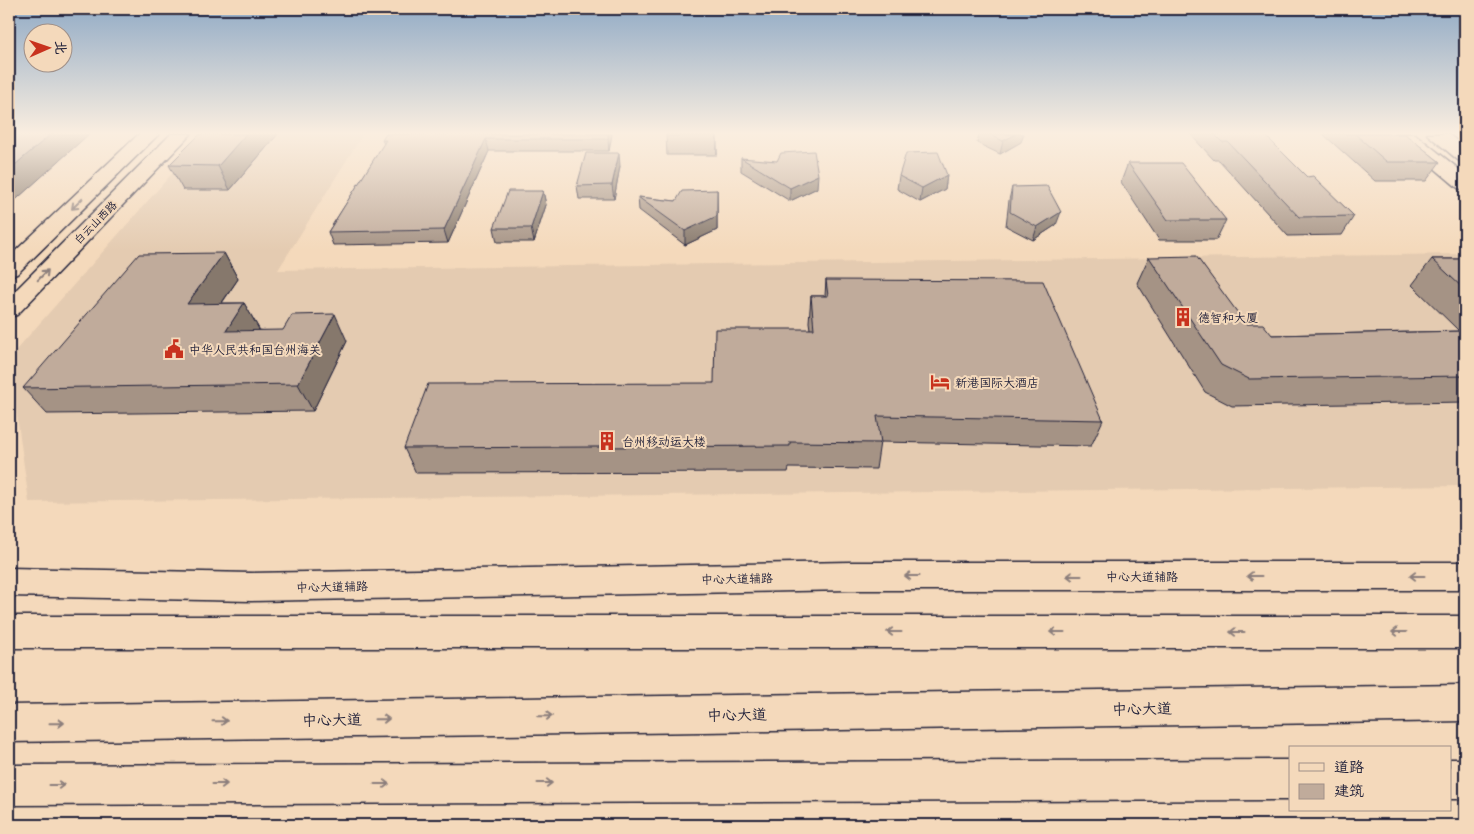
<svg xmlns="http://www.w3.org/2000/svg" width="1474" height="834" viewBox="0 0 1474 834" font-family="Mali,'LXGW WenKai TC',sans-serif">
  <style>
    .built { fill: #e4cbb1 }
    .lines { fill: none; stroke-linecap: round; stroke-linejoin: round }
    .secondary-casing { stroke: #22223b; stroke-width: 3 }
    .primary-casing { stroke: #22223b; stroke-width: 3 }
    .secondary { fill: #f4d9bb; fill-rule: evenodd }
    .primary { fill: #f4d9bb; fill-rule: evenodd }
    .wall { fill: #a59385; stroke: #22223b }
    .shaded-wall { fill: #86786c; stroke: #22223b }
    .building { fill: #c0ab9b; stroke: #22223b }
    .oneway { stroke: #8b7e7b }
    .labels { text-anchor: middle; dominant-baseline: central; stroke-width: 4; stroke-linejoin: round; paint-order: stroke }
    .far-street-label { font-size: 11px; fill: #22223b; stroke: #f4d9bb }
    .poi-label { font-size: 12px; fill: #22223b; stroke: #f4d9bb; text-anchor: start }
    .street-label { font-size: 12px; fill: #22223b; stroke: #f4d9bb }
    .near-street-label { font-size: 15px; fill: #22223b; stroke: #f4d9bb }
  </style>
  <rect width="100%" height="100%" fill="#f4d9bb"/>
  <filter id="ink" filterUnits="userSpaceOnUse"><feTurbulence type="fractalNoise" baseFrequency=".02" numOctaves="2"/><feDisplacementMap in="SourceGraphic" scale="10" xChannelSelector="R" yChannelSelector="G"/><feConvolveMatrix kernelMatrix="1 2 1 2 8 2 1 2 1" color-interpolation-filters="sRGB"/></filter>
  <g filter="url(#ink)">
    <path class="built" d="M207 134H363L278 270 1465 254V486L29 502 9 358Z"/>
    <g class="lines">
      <g class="secondary-casing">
        <path id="secondary" d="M139 134H159L17 274 9 276V257Z
          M171 134H191L17 315 9 317V297Z
          M1394 134H1415L1465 174V190L1458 188Z
          M1427 134H1448L1465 147V162L1458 160Z
          M850 562H1465V590H850L251 601 9 596V568L251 573Z
          M1450 759H1465V799H1450Z
          M1290 760V800L9 805V765Z"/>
      </g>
      <g class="primary-casing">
        <path id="primary" d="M9 616H1465V648H9Z
          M1465 685V721L9 742V705Z"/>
      </g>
      <use href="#secondary" class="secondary"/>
      <use href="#primary" class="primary"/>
    </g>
    <path class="wall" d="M278 134 230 190H183L169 165Z
      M612 134 609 151H489L448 243 333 245 328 232 384 144 382 140Z
      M666 134H717V155H667Z
      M979 134H1024L1021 142 1000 154 977 143Z
      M1190 134H1264L1307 177 1354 216 1342 235 1288 236 1219 160H1214Z
      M1323 134H1405L1440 162 1426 181H1375Z
      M741 158 817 188 790 201 741 171Z
      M1128 163 1226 220 1216 240H1159L1121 182Z
      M620 166 614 199H579L577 186Z
      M947 175 945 189 920 202 897 189 899 176Z
      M1012 187 1056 225 1033 240 1006 226 1009 200Z
      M717 190V230L685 245 639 210 638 197 676 201Z
      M543 191 546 205 534 242H497L494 228Z
      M224 253 238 279 222 303H244L259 329V330L347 341 313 411 47 414 23 388Z
      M1149 257 1246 324 1272 335 1459 331 1412 285 1432 259H1465V402L1232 406 1205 392 1137 283Z
      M826 280 1103 420 1091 446 880 442 876 469 789 468 788 472 416 473 404 448 714 383 810 329 809 322 811 296H825Z"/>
    <path class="shaded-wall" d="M51 134H89L9 206V170Z
      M246 134H278L230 190 218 166Z
      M608 134H612L609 151 608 139Z
      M716 134H717V155Z
      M1016 134H1024L1021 142 1000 154 1003 141Z
      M486 139 489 151 448 243 444 230Z
      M619 153 620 166 614 199 612 185Z
      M818 175 817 188 790 201V188Z
      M947 175 945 189 920 202 922 188Z
      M717 190V230L685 245V231Z
      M543 191 546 205 534 242 531 228Z
      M1061 212 1056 225 1033 240 1037 227Z
      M224 253 238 279 203 330 187 304Z
      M244 303 259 329 242 357 226 331Z
      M335 314 347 341 313 411 298 384Z"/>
    <path class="building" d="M9 134H51L9 170Z
      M200 134H246L218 166 169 165Z
      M386 134H608V139H486L444 230 328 232 386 140H382Z
      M666 134H716V136H666Z
      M989 134H1016L1003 141Z
      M1214 134H1264L1307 177 1313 176 1354 216 1299 217 1228 142H1222Z
      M1355 134H1405L1440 162H1387Z
      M814 151 818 175 790 188 741 158 777 161 781 153Z
      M938 152 947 175 922 188 899 176 906 153Z
      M586 153H619L612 185 577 186Z
      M1128 163H1181L1226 220H1168Z
      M1047 186 1061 212 1037 227 1010 212 1012 187Z
      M717 190V216L685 231 638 197 676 201 682 191Z
      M508 191H543L531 228H494Z
      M224 253 187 304 244 303 226 331 283 330 292 315 335 314 298 384 23 388 139 254Z
      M1196 256 1246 324H1263L1272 335 1465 331V376L1249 379 1221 365 1149 257Z
      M1432 259H1465V290Z
      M826 280 1043 281 1103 420 877 416 881 443 790 442V446L404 448 428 384 714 383 715 329H814L811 296H828Z"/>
    <defs><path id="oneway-shaft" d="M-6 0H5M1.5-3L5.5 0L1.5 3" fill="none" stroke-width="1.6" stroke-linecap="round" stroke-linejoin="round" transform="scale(1.25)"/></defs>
    <g class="oneway">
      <use href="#oneway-shaft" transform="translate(77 204) rotate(136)"/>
      <use href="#oneway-shaft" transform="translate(43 275) rotate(-45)"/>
      <use href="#oneway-shaft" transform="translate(912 576) rotate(180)"/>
      <use href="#oneway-shaft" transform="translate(1074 576) rotate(180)"/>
      <use href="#oneway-shaft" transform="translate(1254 576) rotate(180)"/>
      <use href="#oneway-shaft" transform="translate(1417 576) rotate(180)"/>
      <use href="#oneway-shaft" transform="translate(894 632) rotate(-180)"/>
      <use href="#oneway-shaft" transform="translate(1057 632) rotate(-180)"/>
      <use href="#oneway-shaft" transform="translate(1237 632) rotate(-180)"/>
      <use href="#oneway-shaft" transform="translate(1399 632) rotate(-180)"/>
      <use href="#oneway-shaft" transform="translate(545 716) rotate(-1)"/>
      <use href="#oneway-shaft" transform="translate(382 719) rotate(-1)"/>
      <use href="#oneway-shaft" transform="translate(220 721) rotate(-1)"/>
      <use href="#oneway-shaft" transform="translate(57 723) rotate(-1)"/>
      <use href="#oneway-shaft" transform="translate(545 783)"/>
      <use href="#oneway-shaft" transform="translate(220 784)"/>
      <use href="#oneway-shaft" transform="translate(382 784)"/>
      <use href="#oneway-shaft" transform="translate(57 785)"/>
    </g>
  </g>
  <linearGradient id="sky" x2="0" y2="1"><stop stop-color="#90aac5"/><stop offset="0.53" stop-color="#faeee0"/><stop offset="1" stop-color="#faeee0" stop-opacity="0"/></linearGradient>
  <rect width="1474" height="251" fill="url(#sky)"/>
  <defs>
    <g id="building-bare" transform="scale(1.5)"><path d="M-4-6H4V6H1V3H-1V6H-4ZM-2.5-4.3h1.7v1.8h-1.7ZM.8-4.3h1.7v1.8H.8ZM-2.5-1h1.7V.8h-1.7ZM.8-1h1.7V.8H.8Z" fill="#c8321e" stroke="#f4d9bb" stroke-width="2.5" paint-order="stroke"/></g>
    <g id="civic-bare" transform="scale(1.5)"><path d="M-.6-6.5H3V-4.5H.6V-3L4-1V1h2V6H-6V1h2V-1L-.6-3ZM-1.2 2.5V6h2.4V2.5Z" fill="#c8321e" stroke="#f4d9bb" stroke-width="2.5" paint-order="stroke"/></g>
    <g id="hotel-bare" transform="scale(1.5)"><path d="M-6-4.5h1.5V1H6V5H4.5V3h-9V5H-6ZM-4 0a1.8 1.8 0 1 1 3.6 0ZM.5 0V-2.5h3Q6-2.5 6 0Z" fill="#c8321e" stroke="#f4d9bb" stroke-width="2.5" paint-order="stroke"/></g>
  </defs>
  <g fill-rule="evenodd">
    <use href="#building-bare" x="1183" y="317"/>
    <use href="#civic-bare" x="174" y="349"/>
    <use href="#hotel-bare" x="940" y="382"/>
    <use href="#building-bare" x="607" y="441"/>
  </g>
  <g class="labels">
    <g class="far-street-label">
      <text transform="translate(95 222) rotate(-45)">白云山西路</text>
    </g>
    <g class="poi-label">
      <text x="1198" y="317">德智和大厦</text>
      <text x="189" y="349">中华人民共和国台州海关</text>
      <text x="955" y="382">新港国际大酒店</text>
      <text x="622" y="441">台州移动运大楼</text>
    </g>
    <g class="street-label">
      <text x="1142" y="576">中心大道辅路</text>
      <text transform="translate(737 578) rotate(-1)">中心大道辅路</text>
      <text transform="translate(332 586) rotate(-1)">中心大道辅路</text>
    </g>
    <g class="near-street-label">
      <text transform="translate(1142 708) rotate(-1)">中心大道</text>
      <text transform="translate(737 714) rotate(-1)">中心大道</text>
      <text transform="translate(332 719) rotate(-1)">中心大道</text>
    </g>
  </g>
  <rect width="1474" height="834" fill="none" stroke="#f4d9bb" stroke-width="30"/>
  <rect x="15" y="15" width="1444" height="804" fill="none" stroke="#22223b" stroke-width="2" filter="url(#ink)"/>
  <rect x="1289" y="746" width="162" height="65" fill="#f4d9bb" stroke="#a09088"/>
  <rect x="1299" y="763" width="25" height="8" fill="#f4d9bb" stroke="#a09088"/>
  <text x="1334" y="772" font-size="15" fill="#22223b">道路</text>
  <rect x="1299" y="784" width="25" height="15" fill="#c0ab9b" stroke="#a09088"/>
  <text x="1334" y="796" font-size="15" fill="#22223b">建筑</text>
  <g transform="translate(48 48) rotate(88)"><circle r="24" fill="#f4d9bb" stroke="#a09088"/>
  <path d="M0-4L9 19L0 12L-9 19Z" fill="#c8321e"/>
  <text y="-8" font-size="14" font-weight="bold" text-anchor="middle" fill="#22223b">北</text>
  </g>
</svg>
